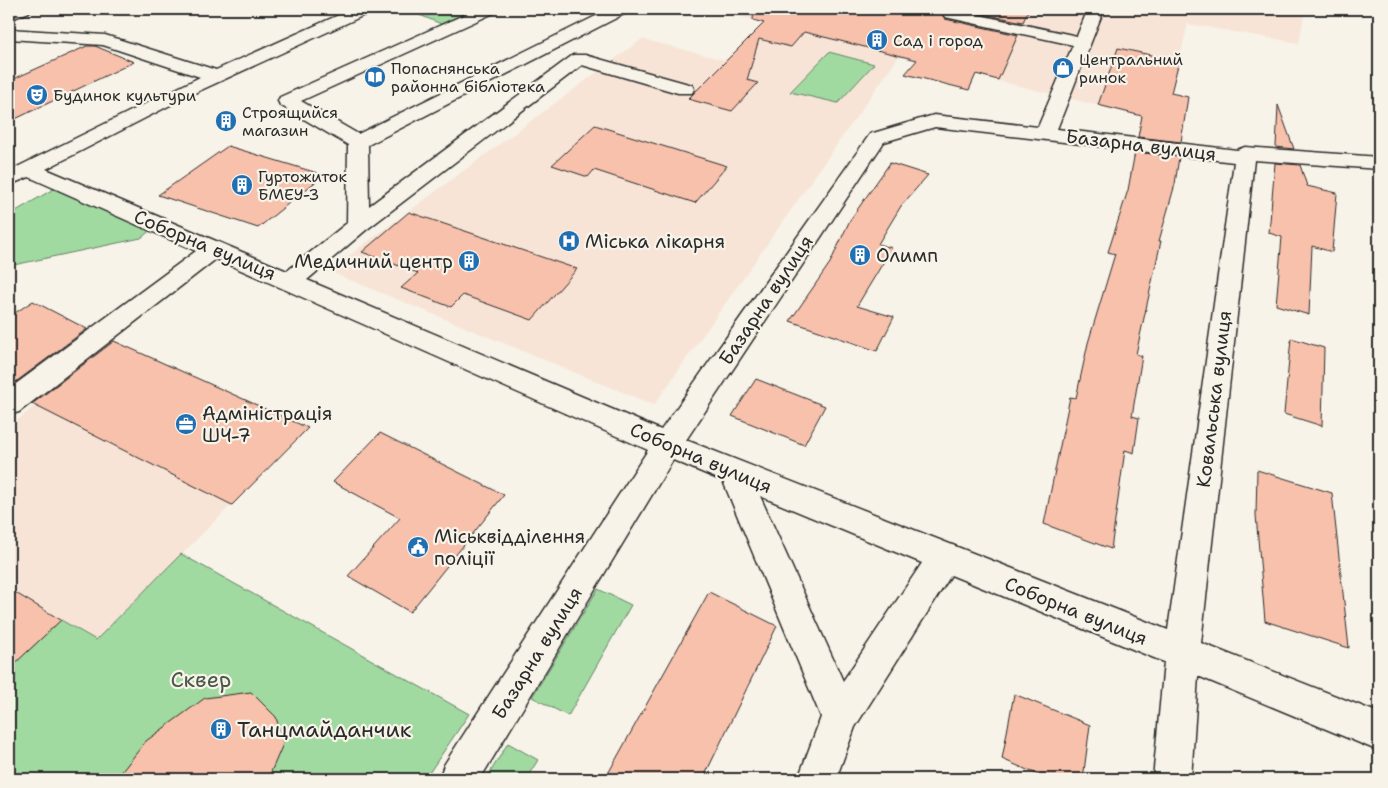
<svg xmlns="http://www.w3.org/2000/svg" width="1388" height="788" viewBox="0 0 1388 788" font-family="'Shantell Sans',sans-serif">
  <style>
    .built { fill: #f7e4d6 }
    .green { fill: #a0daa0; stroke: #668266 }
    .building { fill: #f8c1ac; stroke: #2b2b2b }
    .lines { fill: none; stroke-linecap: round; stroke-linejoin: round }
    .minor-casing { stroke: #2b2b2b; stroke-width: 3 }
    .minor { fill: #f7f3e8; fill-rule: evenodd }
    .labels { text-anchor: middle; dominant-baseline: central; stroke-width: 4.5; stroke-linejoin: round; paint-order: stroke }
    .far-poi-label { font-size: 16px; fill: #2b2b2b; stroke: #f7f3e8; text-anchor: start }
    .street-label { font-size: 19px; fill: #2b2b2b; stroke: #f7f3e8 }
    .poi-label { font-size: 19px; fill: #2b2b2b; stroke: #f7f3e8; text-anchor: start }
    .near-park-label { font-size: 22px; fill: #485748; stroke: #f7f3e8 }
    .near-poi-label { font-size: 22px; fill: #2b2b2b; stroke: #f7f3e8; text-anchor: start }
  </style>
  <rect width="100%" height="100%" fill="#f7f3e8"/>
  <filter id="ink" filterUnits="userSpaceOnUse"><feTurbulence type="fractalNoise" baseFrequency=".02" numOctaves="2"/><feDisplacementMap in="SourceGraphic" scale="10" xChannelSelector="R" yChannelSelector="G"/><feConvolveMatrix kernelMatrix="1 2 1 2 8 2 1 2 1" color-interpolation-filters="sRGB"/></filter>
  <g filter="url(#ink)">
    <path class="built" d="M712 9H1305L1299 43 1188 24 1164 122 899 56 654 405 328 271 642 39 724 60 773 25Z
      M114 341 308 428 96 640 9 589V427Z"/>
    <path class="green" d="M423 9H474L441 24 415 13Z
      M829 52 874 64 838 103 790 92Z
      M62 184 157 225 141 238 9 266V215Z
      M181 554 469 714 425 779H9V669L61 620 96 640Z
      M598 589 631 605 568 716 532 697Z
      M508 743 538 760 526 779H486Z"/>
    <path class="building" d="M754 9H946L941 13 945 19 1018 35 998 80 976 74 969 90 905 74 917 60 804 32 791 47 759 39 747 80 758 83 732 111 688 99 764 23 753 20Z
      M959 9H1029L1023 22Z
      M87 46H95L134 62 9 122V81Z
      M1118 48 1179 61 1171 93 1188 97 1181 142 1138 137 1142 116 1098 105Z
      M1278 106V105L1294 149 1276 147Z
      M595 125 727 166 695 203 594 170 588 177 552 165Z
      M228 146 324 175 258 228 158 195Z
      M1135 152 1179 157 1175 184 1159 241H1161L1136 354 1142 356 1132 416 1139 418 1134 453 1125 450 1111 549 1044 524 1070 397 1076 398 1088 343 1115 254 1108 252 1128 190Z
      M890 163 928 175 901 206 878 244 892 248 857 306 894 317 877 351 790 321 830 263 850 220Z
      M1275 163 1300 165 1307 186 1337 193 1332 252 1312 246 1309 315 1276 305 1282 237 1269 233Z
      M409 212 577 269 532 320 463 295 451 307 401 288 418 273 362 252Z
      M33 301 87 329 9 387V317Z
      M1291 338 1324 348 1322 426 1284 414Z
      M114 341 308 428 232 505 32 404Z
      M756 379 825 406 804 445 732 416Z
      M380 433 504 495 410 612 348 576 400 518 333 482Z
      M1257 470 1332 493 1349 648 1265 621 1256 515Z
      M9 589 61 620 9 669Z
      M709 592 777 626 703 779H605Z
      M251 692 276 717 283 744 268 779H116L146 741 205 698Z
      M1014 694 1090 725 1083 779H1048L1002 759Z"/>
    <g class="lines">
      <g class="minor-casing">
        <path id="minor" d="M9 9H31L29 12 9 20Z
          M352 9H373L371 12 188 96 46 169 287 271 347 223 348 145 280 105 278 101 280 97 477 9H498L496 12 301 101 358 134 610 9H630L628 12 368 145 369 206 573 55H585L692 85 694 89 692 93H678L582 65 366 230 307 280 661 430 870 134 934 115 1038 127 1073 45 945 17 943 14 945 11 951 9 1077 36 1088 9H1104L1057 129 1237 150 1245 147 1379 157V169L1254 160 1201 643 1379 713V751L1198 676 1191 779H1153L1164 662 951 575 855 727 836 779H798L821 717 723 481 673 460 480 779H439L444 765 648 450 216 259 19 412 9 415V389L196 251 29 177 9 185V171L200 77 103 45 9 39V29L105 35 216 70ZM935 127 1234 162 1168 630 686 440 884 142ZM760 496 922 563 843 681Z"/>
      </g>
      <use href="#minor" class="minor"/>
    </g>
  </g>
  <defs>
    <g id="building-disc" transform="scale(1.125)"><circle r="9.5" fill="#1f6fb2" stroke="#f7f3e8"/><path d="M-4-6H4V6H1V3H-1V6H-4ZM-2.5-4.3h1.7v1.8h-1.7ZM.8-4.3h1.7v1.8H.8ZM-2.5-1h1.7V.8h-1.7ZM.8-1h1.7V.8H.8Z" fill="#fff"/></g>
    <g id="shop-disc" transform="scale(1.125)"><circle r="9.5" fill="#1f6fb2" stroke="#f7f3e8"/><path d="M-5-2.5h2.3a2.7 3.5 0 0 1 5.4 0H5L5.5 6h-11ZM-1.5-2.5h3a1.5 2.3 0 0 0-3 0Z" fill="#fff"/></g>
    <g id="library-disc" transform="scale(1.125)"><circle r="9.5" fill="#1f6fb2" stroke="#f7f3e8"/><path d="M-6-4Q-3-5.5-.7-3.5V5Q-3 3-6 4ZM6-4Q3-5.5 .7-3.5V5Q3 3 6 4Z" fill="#fff"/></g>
    <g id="theatre-disc" transform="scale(1.125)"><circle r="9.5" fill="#1f6fb2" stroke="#f7f3e8"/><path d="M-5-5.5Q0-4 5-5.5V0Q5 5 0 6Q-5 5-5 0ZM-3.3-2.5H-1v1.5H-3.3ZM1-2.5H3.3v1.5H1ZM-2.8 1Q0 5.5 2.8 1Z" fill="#fff"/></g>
    <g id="hospital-disc" transform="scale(1.125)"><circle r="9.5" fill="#1f6fb2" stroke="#f7f3e8"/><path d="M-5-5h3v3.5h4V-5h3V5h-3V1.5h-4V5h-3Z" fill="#fff"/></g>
    <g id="office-disc" transform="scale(1.125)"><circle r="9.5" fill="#1f6fb2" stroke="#f7f3e8"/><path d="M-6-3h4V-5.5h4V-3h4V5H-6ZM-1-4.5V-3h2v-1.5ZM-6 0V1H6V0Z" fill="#fff"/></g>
    <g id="civic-disc" transform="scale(1.125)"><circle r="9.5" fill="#1f6fb2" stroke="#f7f3e8"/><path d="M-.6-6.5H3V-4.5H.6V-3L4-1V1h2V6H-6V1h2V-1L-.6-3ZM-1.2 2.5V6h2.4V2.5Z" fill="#fff"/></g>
  </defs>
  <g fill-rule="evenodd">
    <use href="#building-disc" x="877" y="40"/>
    <use href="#shop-disc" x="1063" y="68"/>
    <use href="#library-disc" x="375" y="77"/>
    <use href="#theatre-disc" x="37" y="95"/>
    <use href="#building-disc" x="226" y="121"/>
    <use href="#building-disc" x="242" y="185"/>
    <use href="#hospital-disc" x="569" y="241"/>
    <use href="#building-disc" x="860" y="255"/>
    <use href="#building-disc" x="469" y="261"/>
    <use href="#office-disc" x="186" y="424"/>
    <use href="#civic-disc" x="418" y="547"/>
    <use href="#building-disc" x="221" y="729"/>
  </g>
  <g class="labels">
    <g class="far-poi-label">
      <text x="893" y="40">Сад і город</text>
      <text x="1079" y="59">Центральний<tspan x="1079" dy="18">ринок</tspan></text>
      <text x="391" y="68">Попаснянська<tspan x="391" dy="18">районна бібліотека</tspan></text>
      <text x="53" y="95">Будинок культури</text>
      <text x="242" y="112">Строящийся<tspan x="242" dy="18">магазин</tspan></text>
      <text x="258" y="176">Гуртожиток<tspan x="258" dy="18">БМЕУ-3</tspan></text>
    </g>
    <g class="street-label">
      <text transform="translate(1141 145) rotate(7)">Базарна вулиця</text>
      <text transform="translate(205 245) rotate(23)">Соборна вулиця</text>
      <text transform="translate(766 300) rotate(-56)">Базарна вулиця</text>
      <text transform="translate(1214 399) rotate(-83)">Ковальська вулиця</text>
      <text transform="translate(701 458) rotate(23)">Соборна вулиця</text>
      <text transform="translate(1076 611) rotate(22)">Соборна вулиця</text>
      <text transform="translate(537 653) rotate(-58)">Базарна вулиця</text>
    </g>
    <g class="poi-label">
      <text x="585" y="241">Міська лікарня</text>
      <text x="876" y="255">Олимп</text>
      <text x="453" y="261" text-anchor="end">Медичний центр</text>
      <text x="202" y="413">Адміністрація<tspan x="202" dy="22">ШЧ-7</tspan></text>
      <text x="434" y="536">Міськвідділення<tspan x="434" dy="22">поліції</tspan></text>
    </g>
    <g class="near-park-label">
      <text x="201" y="679">Сквер</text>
    </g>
    <g class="near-poi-label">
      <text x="237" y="729">Танцмайданчик</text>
    </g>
  </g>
  <rect width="1388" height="788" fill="none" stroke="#f7f3e8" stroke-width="30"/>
  <rect x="15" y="15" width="1358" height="758" fill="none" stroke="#2b2b2b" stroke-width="2" filter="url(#ink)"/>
</svg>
